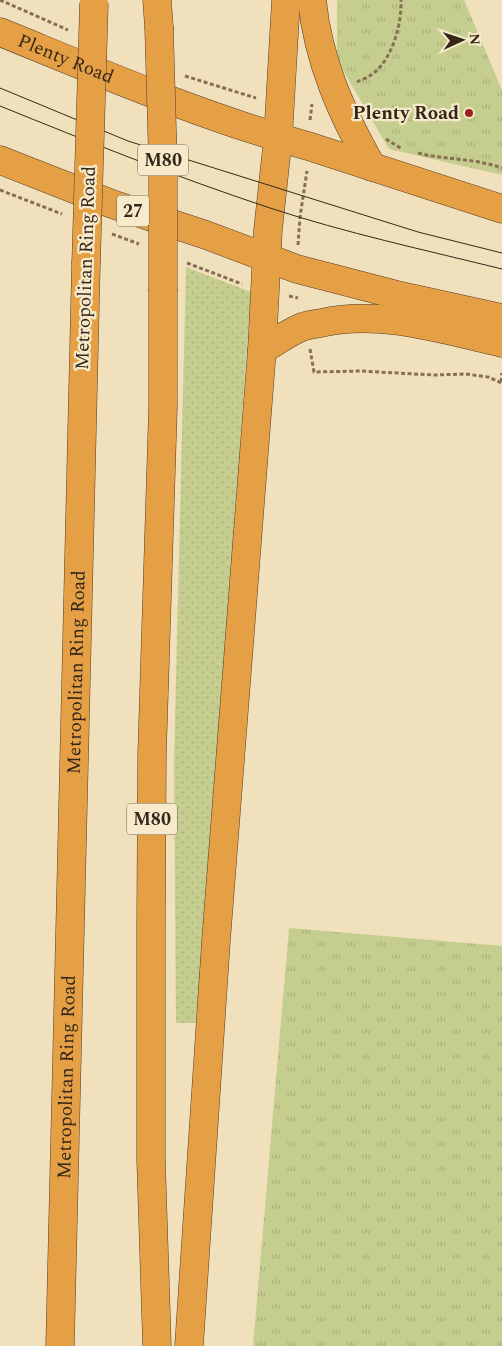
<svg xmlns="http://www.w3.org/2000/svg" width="502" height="1346" viewBox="0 0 502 1346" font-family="Spectral,serif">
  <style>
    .grass { fill: url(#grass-dots) }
    .park { fill: url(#park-tufts) }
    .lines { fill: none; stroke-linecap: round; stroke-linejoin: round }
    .highway-casing { stroke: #543d29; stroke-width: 29 }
    .path { stroke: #876f54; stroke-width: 3; stroke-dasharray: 4 2.5; stroke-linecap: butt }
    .highway { stroke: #e59f45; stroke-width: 28 }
    .tram { stroke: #35271a; stroke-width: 1 }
    .highway-bridge-casing { stroke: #543d29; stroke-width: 29; stroke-linecap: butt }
    .highway-bridge { stroke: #e59f45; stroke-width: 28 }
    .poi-dot { fill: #992122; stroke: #f7eacb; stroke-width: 2 }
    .labels { text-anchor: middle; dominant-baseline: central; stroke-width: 4.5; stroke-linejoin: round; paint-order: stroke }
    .shield { fill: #f7eacb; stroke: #6f624f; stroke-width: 1 }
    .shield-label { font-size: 18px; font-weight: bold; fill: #35271a }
    .street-label { font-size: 19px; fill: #35271a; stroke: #f7eacb }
    .poi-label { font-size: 19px; font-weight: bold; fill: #35271a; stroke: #f7eacb; text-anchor: end }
  </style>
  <defs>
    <pattern id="grass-dots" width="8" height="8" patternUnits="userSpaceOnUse" patternTransform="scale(1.25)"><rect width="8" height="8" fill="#c6ce8f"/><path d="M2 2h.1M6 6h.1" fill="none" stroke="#abb17b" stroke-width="1.8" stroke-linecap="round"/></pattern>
    <pattern id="park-tufts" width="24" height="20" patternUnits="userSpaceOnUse" patternTransform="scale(1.25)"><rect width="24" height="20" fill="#c6ce8f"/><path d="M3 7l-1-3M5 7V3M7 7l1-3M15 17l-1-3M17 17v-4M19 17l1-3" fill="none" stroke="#abb17b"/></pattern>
  </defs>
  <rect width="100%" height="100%" fill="#f0e0bb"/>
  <path class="grass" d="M186 267 251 292 198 1023H176L174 763Z"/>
  <path class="park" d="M337 0H464L502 90V175L389 149 337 60Z
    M289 928 502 946V1346H253Z"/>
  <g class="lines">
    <g class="highway-casing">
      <g id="highway">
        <path d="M157 0 159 27"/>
        <path d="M312 0C318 61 342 114 372 167"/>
        <path id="s1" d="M0 32C101 73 203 117 308 146L502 209"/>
        <path d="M0 160 112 204 206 235 297 269 401 296 502 318"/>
        <path d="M262 350C275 342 288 333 302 327 308 325 315 324 321 323 380 309 444 330 502 343"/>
        <path id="s2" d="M60 1346 86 264"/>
        <path d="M157 1346 151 1160V925L152 755 163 407V292"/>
        <path d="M189 1346 216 941 262 350 268 230 278 138 286 0"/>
      </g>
    </g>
    <path class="path" d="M0 0 68 30
      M185 76 256 98
      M357 82C361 80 367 78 371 75 392 61 402 24 401 0
      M310 120 312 104
      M386 139 402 149
      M418 153C446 160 474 158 502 168
      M0 190 62 214
      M112 234 139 244
      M298 245 300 217 307 171
      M187 263 242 284
      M289 296 298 298
      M310 349 314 372 360 371 434 375 466 374 488 377 502 383
      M501 382 502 373"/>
    <use href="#highway" class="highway"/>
    <path class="tram" d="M0 88 128 141 418 232 502 253
      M0 106C89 142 179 178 270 208 346 233 425 250 502 269"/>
    <g class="highway-bridge-casing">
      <path id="highway-bridge" d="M159 27 163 164V292
        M86 264 94 3"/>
    </g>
    <use href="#highway-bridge" class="highway-bridge"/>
  </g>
  <circle class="poi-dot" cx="469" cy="113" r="5"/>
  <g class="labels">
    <g class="shield">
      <rect x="138" y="144.5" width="50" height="31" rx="4"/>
      <rect x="117" y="195.5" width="32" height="31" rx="4"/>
      <rect x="127" y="803.5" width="50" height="31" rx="4"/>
    </g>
    <g class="shield-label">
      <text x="163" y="160">M80</text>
      <text x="133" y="211">27</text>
      <text x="152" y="819">M80</text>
    </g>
    <g class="street-label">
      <text stroke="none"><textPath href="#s1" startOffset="71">Plenty Road</textPath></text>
      <text transform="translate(86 268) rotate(-88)">Metropolitan Ring Road</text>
      <text stroke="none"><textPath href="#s2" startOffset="674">Metropolitan Ring Road</textPath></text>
      <text stroke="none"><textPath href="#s2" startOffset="269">Metropolitan Ring Road</textPath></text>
    </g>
    <g class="poi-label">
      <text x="459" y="113">Plenty Road</text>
    </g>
  </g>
  <g transform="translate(462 40) rotate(87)" stroke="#f7eacb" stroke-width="4" paint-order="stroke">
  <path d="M0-4L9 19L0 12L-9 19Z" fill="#35271a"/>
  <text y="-8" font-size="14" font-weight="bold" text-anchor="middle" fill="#35271a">N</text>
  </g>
</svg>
